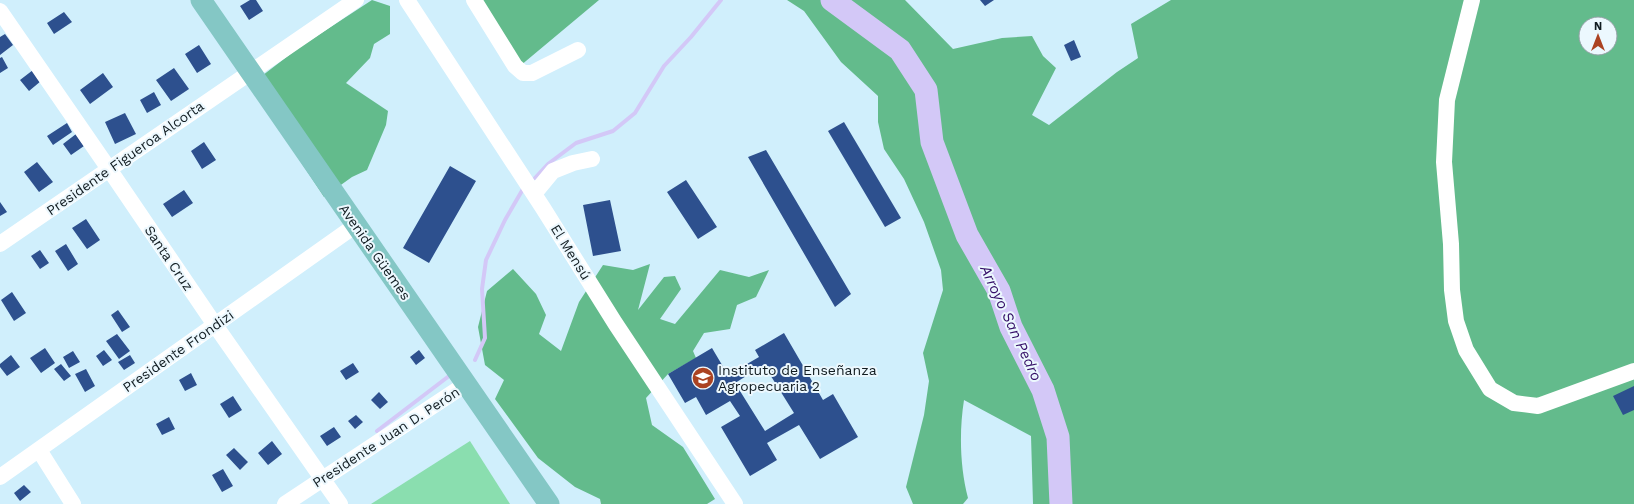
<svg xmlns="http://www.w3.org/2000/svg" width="1634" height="504" viewBox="0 0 1634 504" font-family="'Work Sans',sans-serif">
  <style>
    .green { fill: #8adeaf }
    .forest { fill: #63bb8c; fill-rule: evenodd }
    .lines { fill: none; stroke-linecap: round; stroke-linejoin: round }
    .stream { stroke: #d3c8f7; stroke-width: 4 }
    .river { stroke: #d3c8f7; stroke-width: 23 }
    .building { fill: #2d508e; fill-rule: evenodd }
    .minor { stroke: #fff; stroke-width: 16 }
    .major { stroke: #84c7c5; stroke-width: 21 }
    .labels { text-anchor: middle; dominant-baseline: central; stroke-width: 4; stroke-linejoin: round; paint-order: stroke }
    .street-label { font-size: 14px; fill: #111c21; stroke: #ecf8fe }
    .poi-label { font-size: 14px; fill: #111c21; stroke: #ecf8fe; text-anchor: start }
    .water-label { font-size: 15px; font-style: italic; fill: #340e67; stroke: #ecf8fe }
  </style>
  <rect width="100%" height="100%" fill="#d0effc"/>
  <path class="green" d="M470 441 510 504H371Z"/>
  <path class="forest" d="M372 0 390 6V34L374 44 370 58 346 83 388 111 386 125 367 170 352 177 324 197 250 85 297 49Z
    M468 0H599L520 66Z
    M787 0H905L953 49 1002 38 1032 36 1043 56 1056 68 1032 115 1049 125 1117 72 1138 58 1131 24 1171 0H1634V504H1033L1031 436 964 400C959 432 960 467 968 498L963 504H913L906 487 924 415 929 381 923 353 943 290 941 270 924 222 904 179 884 149 878 122V96L841 62 804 11ZM1586 24H1610V48H1586Z
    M650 264 638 310 664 277 675 276 681 289 660 319 675 324 720 270 749 277 769 270 756 297 737 305 730 329 704 333 693 351 696 358 668 374 646 398 652 425 683 447 715 499 707 504H601L600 499 575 487 538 458 495 399 504 380 485 365 478 327 487 291 513 269 536 294 546 315 539 334 561 351 579 302 603 265 633 270Z"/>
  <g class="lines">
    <path class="stream" d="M535 178 548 164 576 143 613 131 635 113 664 66 691 37 721 0
      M475 360 485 338 482 289 486 260 505 220 523 189
      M377 431 449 376"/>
    <path class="river" d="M832 0 900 50 926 90 932 142 967 235 999 291 1011 327 1043 390 1058 437 1061 504"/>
  </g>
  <path class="building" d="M250 0H256L263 11 249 20 240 6Z
    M980 0H994L985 6Z
    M64 12 72 22 54 34 47 23Z
    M5 34 13 45 0 55V37Z
    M1074 40 1081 57 1071 61 1064 45Z
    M199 45 211 64 197 73 185 54Z
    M2 57 8 68 0 73V58Z
    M174 68 189 89 171 101 156 80Z
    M33 70 41 81 29 91 20 80Z
    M103 73 113 87 90 104 80 90Z
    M154 92 161 105 147 113 140 100Z
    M125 113 136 134 115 144 105 122Z
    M844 122 901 218 885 227 828 131Z
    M67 123 72 132 53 145 47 136Z
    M76 134 84 146 71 155 63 144Z
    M204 142 216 160 202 169 191 151Z
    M766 150 851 294 835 307 748 157Z
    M37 162 53 182 39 192 24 172Z
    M450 166 476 181 429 263 403 248Z
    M686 180 717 227 698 239 667 192Z
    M184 190 193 203 172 217 163 204Z
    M610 200 621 251 593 256 583 205Z
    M0 202 7 212 0 216Z
    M86 219 100 240 87 249 72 228Z
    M66 244 78 264 68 271 55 251Z
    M40 250 49 263 40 269 31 256Z
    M12 292 26 313 14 321 1 300Z
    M118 310 130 327 122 332 111 315Z
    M784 333 823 400 833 394 858 437 820 459 799 425 767 443 777 460 750 476 721 427 740 416 730 401 706 415 696 397 685 403 668 374 712 348 728 375 759 357 755 350ZM764 365 794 413 765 431 735 383Z
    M117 334 130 351 119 359 106 341Z
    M45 348 55 363 41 373 30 358Z
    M104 350 112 360 103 366 96 356Z
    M419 350 425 358 416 365 410 357Z
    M73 351 80 362 69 368 63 357Z
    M11 355 20 367 7 376 0 367V364Z
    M130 355 135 363 124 370 118 362Z
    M353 363 359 372 346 380 340 371Z
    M61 364 71 376 64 381 54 369Z
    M86 369 95 386 85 392 75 374Z
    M191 373 197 385 185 391 179 380Z
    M1634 386V410L1623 415 1613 396Z
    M379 392 388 402 380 409 371 400Z
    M233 396 242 410 229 418 220 404Z
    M356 415 363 422 355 429 348 421Z
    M169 417 175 429 162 435 156 424Z
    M334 427 341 437 327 446 320 436Z
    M272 441 282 454 268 465 258 453Z
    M234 448 248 462 240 470 226 455Z
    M223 469 233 486 222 492 212 475Z
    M24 485 31 492 20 501 14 493Z"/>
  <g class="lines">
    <path class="minor" d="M407 0 543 208 615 323 735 504
      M474 0 515 66 523 73H532L578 50
      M1472 0 1447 100 1444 162 1451 244 1452 290 1456 321 1466 350 1490 389 1514 403 1538 406 1634 371
      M0 11 109 169 215 325 340 504
      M534 194 553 171 573 163 592 159
      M0 244 356 0
      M39 450 73 504
      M0 477 356 225
      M285 504 466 384"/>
    <path class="major" d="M201 0 549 504"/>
  </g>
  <defs>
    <g id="school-disc" transform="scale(1.15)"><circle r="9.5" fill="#ab4322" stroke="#ecf8fe"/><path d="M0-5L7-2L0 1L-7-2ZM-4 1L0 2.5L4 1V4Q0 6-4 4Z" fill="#fff"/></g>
  </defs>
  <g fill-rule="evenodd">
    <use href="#school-disc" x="703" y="378"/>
  </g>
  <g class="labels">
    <g class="street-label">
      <text transform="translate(125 158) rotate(-35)">Presidente Figueroa Alcorta</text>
      <text transform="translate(375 252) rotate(55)">Avenida Güemes</text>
      <text transform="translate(571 252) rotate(58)">El Mensú</text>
      <text transform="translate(169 258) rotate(56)">Santa Cruz</text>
      <text transform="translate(178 351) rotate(-35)">Presidente Frondizi</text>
      <text transform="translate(386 437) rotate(-33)">Presidente Juan D. Perón</text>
    </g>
    <g class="poi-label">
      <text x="718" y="370">Instituto de Enseñanza<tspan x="718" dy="16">Agropecuaria 2</tspan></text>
    </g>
    <g class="water-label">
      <text transform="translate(1011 323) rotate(65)">Arroyo San Pedro</text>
    </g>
  </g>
  <g transform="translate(1598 36)"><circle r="19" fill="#ecf8fe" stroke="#94a0a6"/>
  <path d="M0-3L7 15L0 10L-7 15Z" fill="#ab4322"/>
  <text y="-6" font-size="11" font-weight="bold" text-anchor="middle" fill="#111c21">N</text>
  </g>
</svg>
